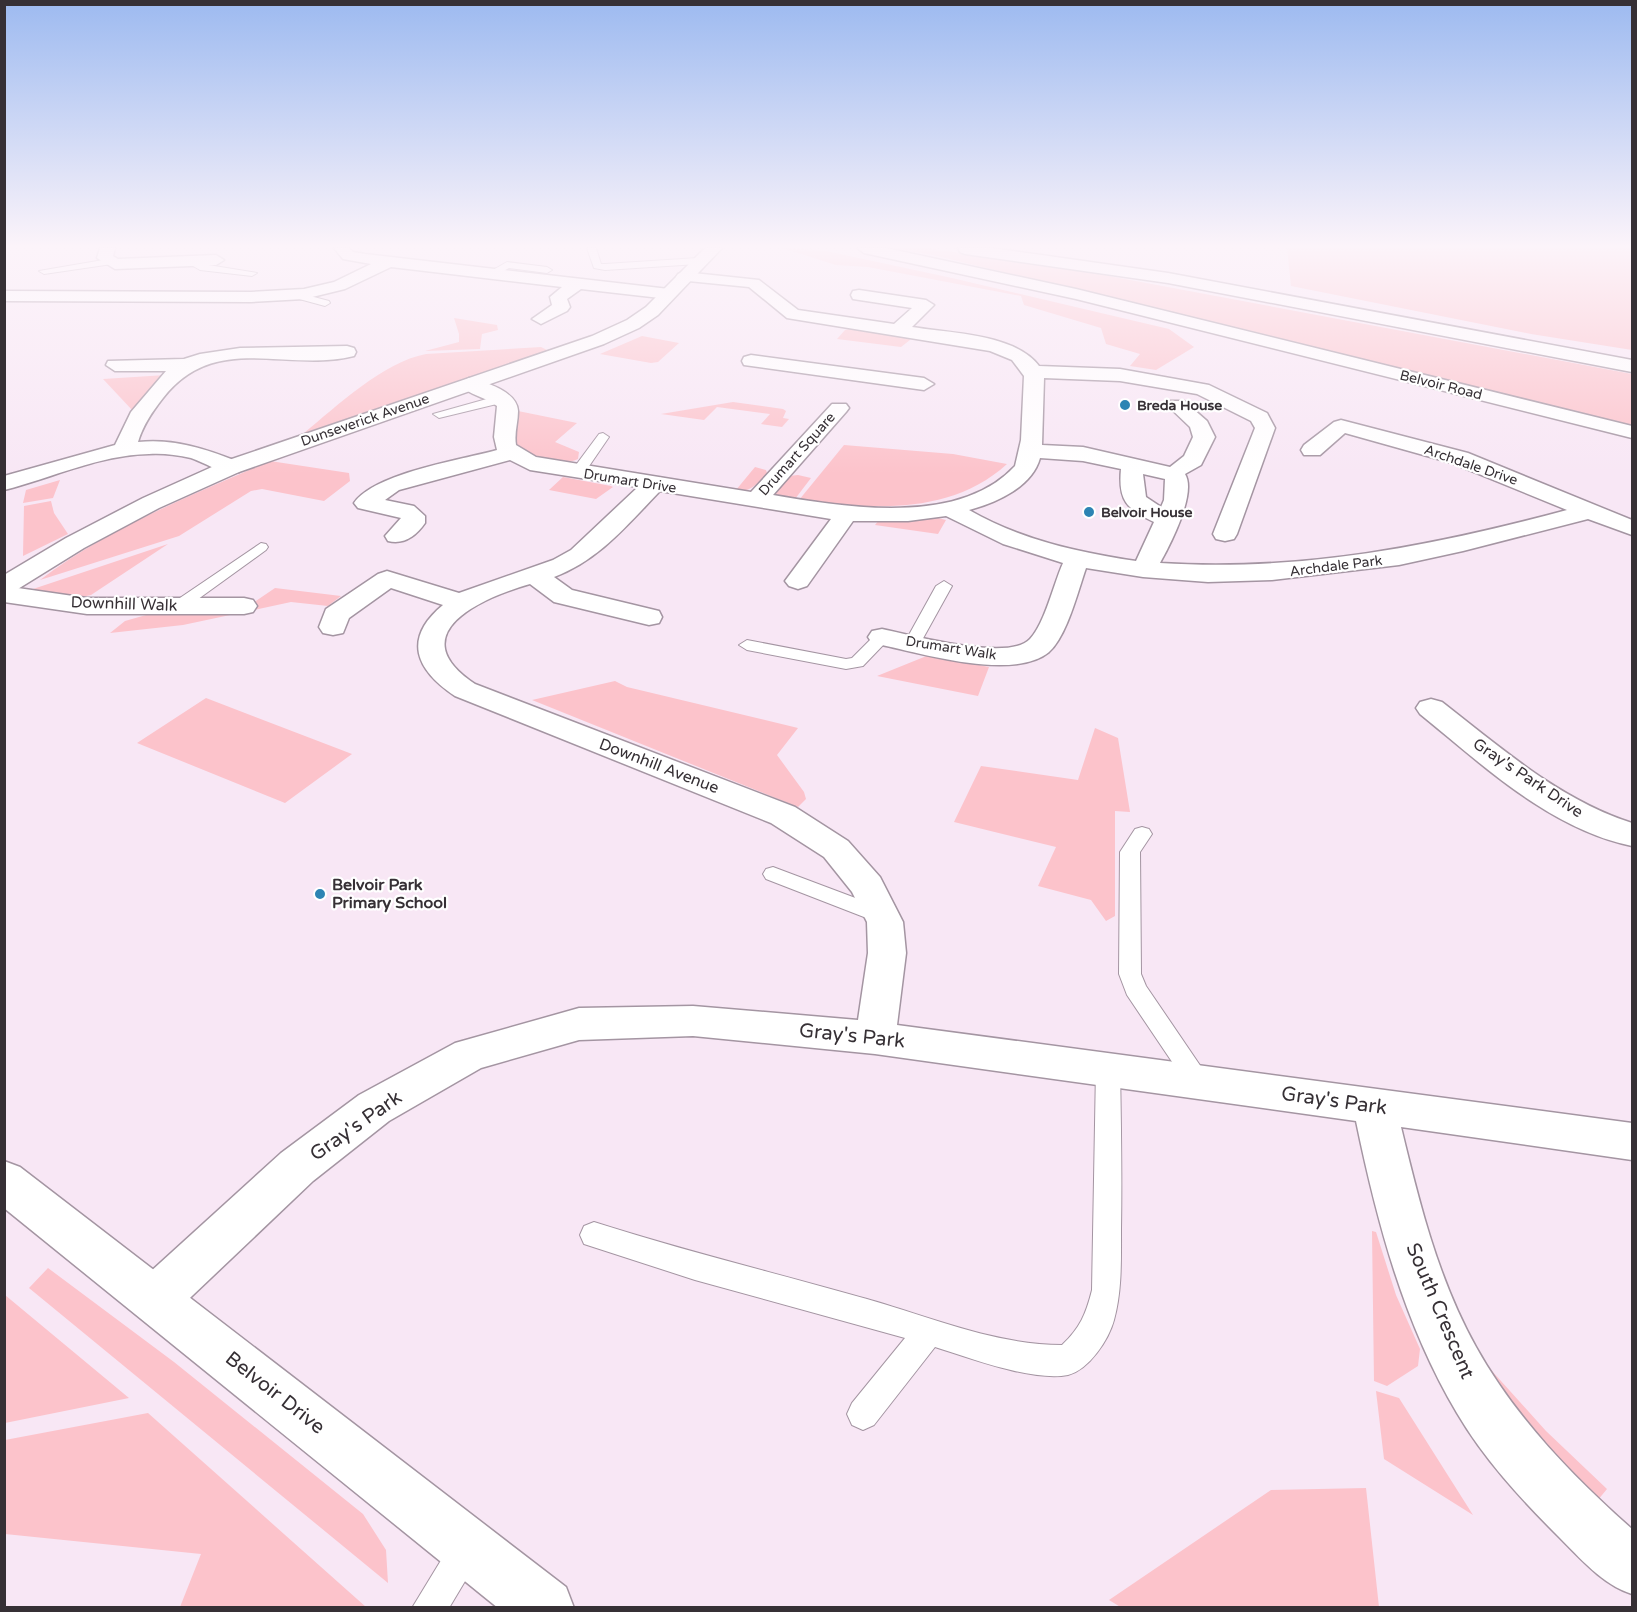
<svg xmlns="http://www.w3.org/2000/svg" width="1637" height="1612" viewBox="0 0 1637 1612" font-family="'Varela Round',sans-serif">
  <style>
    .green { fill: #fcc3cb }
    .lines { fill: none; stroke-linecap: round; stroke-linejoin: round }
    .service-casing { stroke: #a495a2; stroke-width: 2 }
    .minor-casing { stroke: #a495a2; stroke-width: 3 }
    .tertiary-casing { stroke: #a495a2; stroke-width: 3 }
    .trunk-casing { stroke: #a495a2; stroke-width: 3 }
    .service { fill: #fff; fill-rule: evenodd }
    .minor { fill: #fff; fill-rule: evenodd }
    .tertiary { fill: #fff; fill-rule: evenodd }
    .trunk { fill: #fff; fill-rule: evenodd }
    .poi-dot { fill: #2d84b3; stroke: #fff; stroke-width: 2 }
    .labels { text-anchor: middle; dominant-baseline: central; stroke-width: 4.5; stroke-linejoin: round; paint-order: stroke }
    .far-street-label { font-size: 14px; fill: #363035; stroke: #fff }
    .far-poi-label { font-size: 14px; font-weight: bold; fill: #363035; stroke: #fff; text-anchor: start }
    .street-label { font-size: 16px; fill: #363035; stroke: #fff }
    .poi-label { font-size: 16px; font-weight: bold; fill: #363035; stroke: #fff; text-anchor: start }
    .near-street-label { font-size: 20px; fill: #363035; stroke: #fff }
  </style>
  <rect width="100%" height="100%" fill="#f8e7f5"/>
  <path class="green" d="M782 248 821 250 952 278 1169 329 1194 347 1156 370 1130 366 1140 354 1106 344 1101 328 1024 305 1021 296 868 267 836 265Z
    M893 248H926L1066 268 1632 374V425L933 255Z
    M1287 248H1632V350L1531 334 1291 286Z
    M454 318 497 325 498 330 482 334 480 349 425 351 459 342V334Z
    M850 329 909 338 910 340 901 347 837 339 845 330Z
    M642 336 679 343 658 362 651 363 600 354Z
    M541 347 549 351 304 433C337 406 383 362 426 354Z
    M166 375 133 411 103 379Z
    M733 402 783 409 786 411 783 418 789 419 782 427 761 424 770 414 717 407 704 420 661 414Z
    M518 411 577 423 555 442 579 452 578 459C560 468 526 458 513 442Z
    M844 445 953 454 1007 464C950 516 870 509 799 500Z
    M270 461 349 473 350 481 324 501 262 489 251 491 179 536 40 580C108 528 192 495 270 461Z
    M755 467 766 470 767 473C757 484 751 493 736 490Z
    M798 475 811 478 795 499 775 496 773 489 789 476Z
    M563 477 611 486 613 487 596 499 549 490Z
    M60 480 53 498 23 503 26 490Z
    M51 501 54 513 68 534 23 556 24 506Z
    M930 516 946 520 938 534 875 525 879 520Z
    M168 544 91 595 78 598 37 594 33 589Z
    M275 588 341 596 328 606 291 602 183 625 110 633 125 621 146 615 237 614Z
    M929 655 989 667 978 696 877 676Z
    M615 681 627 687 798 728 777 755 804 792 806 799 798 807 532 700Z
    M206 698 352 754 285 803 137 743Z
    M1095 728 1118 738 1130 812 1115 811V916L1106 921 1091 900 1038 886 1056 847 954 822 981 766 1078 780Z
    M1372 1231 1376 1232 1396 1295 1420 1349 1418 1366 1387 1386 1374 1381Z
    M48 1268 174 1362 363 1514 386 1550 388 1583 29 1288Z
    M4 1295H5L129 1398 5 1423Z
    M1464 1340 1546 1431 1607 1489 1588 1512Z
    M1376 1391 1399 1398 1473 1515 1384 1459Z
    M148 1413 366 1607H180L201 1554 5 1534V1440Z
    M1366 1488 1379 1607 1122 1608 1109 1600 1271 1490Z"/>
  <g class="lines">
    <g class="service-casing">
      <path id="service" d="M587 248H596L601 264H605L698 258 703 261 698 264 605 270 594 268Z
        M191 258 202 264 257 273 252 276 200 270 188 263V259Z
        M109 259 114 262 112 264 44 274 39 271Z
        M507 262 547 267 552 270 547 273 509 268 494 276 486 274Z
        M295 292 329 301 330 303 325 306 292 297V293Z
        M501 395 505 396V402L439 418 433 414Z
        M603 433 609 437 583 475H573V469L599 434Z
        M261 543 266 544 268 547 266 550 183 610H171L169 607 171 604Z
        M944 581 952 586 921 642 913 647 907 645 905 642 936 586Z
        M882 632 888 634 890 637 888 640 863 666 846 669 747 650 739 645 747 640 846 659 852 658 876 634Z
        M1142 827 1149 829 1152 834 1140 852 1141 974 1146 986 1212 1083 1209 1090 1200 1093 1191 1090 1127 995 1119 974 1120 852 1135 829Z
        M773 867 890 911 893 916 890 921 882 924 766 879 763 874 766 869Z
        M1108 1059 1117 1062 1120 1069C1121 1122 1122 1176 1121 1229 1121 1260 1122 1291 1114 1320 1109 1339 1089 1370 1068 1375 1033 1382 970 1358 935 1347L874 1425 863 1430 852 1425 847 1414 852 1403 905 1338 695 1280 584 1244 580 1235 584 1226 594 1222C684 1251 776 1273 867 1299 930 1317 996 1345 1062 1345 1080 1328 1086 1314 1092 1290L1096 1069 1099 1062Z
        M466 1534 478 1539 483 1551 449 1608H412L454 1539Z"/>
    </g>
    <g class="minor-casing">
      <path id="minor" d="M100 248H115L113 256 118 259 216 255 224 260 216 265 115 269 97 258Z
        M334 248H349L353 252 365 254 669 289 677 294 669 299 581 289 567 299 570 307 567 311 541 324 532 319 552 305 550 297 562 287 391 267 345 289 304 299 251 302 4 301V291L251 292 304 289 334 282 371 264 343 259Z
        M684 272 759 280 798 310 894 324 912 308 853 299 851 295 853 291 859 290 926 300 934 305 912 327C949 333 1016 334 1039 366L1120 369 1209 385 1267 413 1275 428 1237 534 1234 539 1225 541 1216 539 1213 534 1255 428 1251 421 1197 394 1120 381 1044 378 1042 445 1083 447 1170 467 1184 456 1193 437 1190 427 1167 405 1170 401H1184L1207 421 1215 437 1201 465 1185 474C1197 493 1170 545 1160 563 1300 572 1433 546 1567 510L1452 463 1345 433 1320 455H1304L1301 450 1304 445 1334 422 1341 420 1468 453 1632 520V535L1588 519 1463 551 1399 565 1272 580 1208 582 1143 577 1086 568C1078 591 1067 636 1049 652 1014 681 923 654 882 645L872 643 868 637 872 631 882 629C911 635 1009 662 1030 639 1045 623 1054 583 1063 563L1003 544 946 516 908 521H853L807 586 798 589 789 586 785 581 831 519 660 491C627 525 599 560 554 577L572 590 659 611 662 617 659 623 649 625 554 602 530 584C481 598 400 634 475 684L795 807 848 841 880 877 903 922 906 953 897 1025 1632 1123V1160L1401 1127C1419 1202 1438 1279 1476 1347 1515 1417 1572 1476 1632 1529V1594C1603 1585 1580 1558 1558 1536 1521 1499 1484 1459 1457 1413 1404 1324 1377 1222 1356 1121L875 1054 693 1036 579 1040 481 1068 389 1121 313 1181 172 1315 155 1322 138 1315 131 1299 138 1283 281 1153 359 1095 455 1043 579 1008 693 1006 858 1020 868 953 867 922 852 892 824 857 771 823 455 696C416 670 402 639 443 605L391 588 349 618 343 633 333 635 323 633 319 627 326 609 378 574 387 571 459 593 553 560 571 550 638 487 530 470 510 460 399 490 385 500 414 506 425 516V523C416 536 404 545 388 541L385 536 401 518 358 508 354 503C375 473 461 460 497 450L494 437 497 406C486 397 468 395 459 384L469 378C485 382 517 391 518 411 518 423 514 433 516 445L536 457 751 492 832 404H846L849 408 846 412 773 495C844 507 959 527 1015 466L1021 440 1024 376 1012 360 990 351 793 319 787 318 749 287 678 280 676 277 678 274ZM1040 458 1083 461 1121 469C1118 501 1127 509 1154 522L1136 561C1078 552 1021 540 969 510 996 503 1032 487 1040 458ZM1143 474 1165 479 1164 500 1161 507 1146 497Z
        M347 346 354 348 356 352 354 356C286 373 215 331 163 398 152 412 143 425 138 442 174 438 206 449 239 462L242 467 239 472C222 476 207 463 191 458 177 455 163 453 149 454 99 455 52 478 4 490V476L115 445 131 412 166 371H115L106 365 108 361 184 359 200 354 240 348Z
        M751 355 924 378 934 384 924 390 744 365 742 361 744 357Z
        M4 586 87 598H244L253 600 257 606 253 612 244 614H87L4 602Z
        M1431 699 1442 702C1501 748 1560 800 1632 823V846C1550 829 1484 766 1420 714L1416 708 1420 702Z"/>
    </g>
    <g class="tertiary-casing">
      <path id="tertiary" d="M705 248H722L658 315 639 328 604 344 239 472 159 508 84 548 13 592 4 594V575L66 538 143 498 223 462 592 336 627 320 646 307Z
        M4 1161 20 1167 566 1587 574 1608H498L4 1208Z"/>
    </g>
    <g class="trunk-casing">
      <path id="trunk" d="M857 248H886L1076 289 1632 426V438L1076 299 864 253Z
        M958 248H992L1168 273 1632 360V372L1168 283 965 254 960 252Z"/>
    </g>
    <use href="#service" class="service"/>
    <use href="#minor" class="minor"/>
    <use href="#tertiary" class="tertiary"/>
    <use href="#trunk" class="trunk"/>
  </g>
  <linearGradient id="sky" x2="0" y2="1"><stop stop-color="#9dbaf0"/><stop offset="0.52" stop-color="#fcf4fa"/><stop offset="1" stop-color="#fcf4fa" stop-opacity="0"/></linearGradient>
  <rect width="1637" height="474" fill="url(#sky)"/>
  <g class="poi-dot">
    <circle cx="1125" cy="405" r="6"/>
    <circle cx="1089" cy="512" r="6"/>
    <circle cx="320" cy="894" r="6"/>
  </g>
  <g class="labels">
    <g class="far-street-label">
      <text transform="translate(1441 385) rotate(14)">Belvoir Road</text>
      <text transform="translate(365 420) rotate(-19)">Dunseverick Avenue</text>
      <text transform="translate(797 454) rotate(-48)">Drumart Square</text>
      <text transform="translate(1471 465) rotate(19)">Archdale Drive</text>
      <text transform="translate(630 481) rotate(9)">Drumart Drive</text>
      <text transform="translate(1336 566) rotate(-7)">Archdale Park</text>
      <text transform="translate(951 648) rotate(9)">Drumart Walk</text>
    </g>
    <g class="far-poi-label">
      <text x="1137" y="405">Breda House</text>
      <text x="1101" y="512">Belvoir House</text>
    </g>
    <g class="street-label">
      <text transform="translate(124 604) rotate(2)">Downhill Walk</text>
      <text transform="translate(659 766) rotate(21)">Downhill Avenue</text>
      <text transform="translate(1528 778) rotate(34)">Gray's Park Drive</text>
    </g>
    <g class="poi-label">
      <text x="332" y="885">Belvoir Park<tspan x="332" dy="18">Primary School</tspan></text>
    </g>
    <g class="near-street-label">
      <text transform="translate(852 1036) rotate(6)">Gray's Park</text>
      <text transform="translate(1334 1101) rotate(8)">Gray's Park</text>
      <text transform="translate(356 1126) rotate(-35)">Gray's Park</text>
      <text transform="translate(1440 1311) rotate(67)">South Crescent</text>
      <text transform="translate(275 1393) rotate(38)">Belvoir Drive</text>
    </g>
  </g>
  <rect width="1637" height="1612" fill="none" stroke="#363035" stroke-width="12"/>
</svg>
